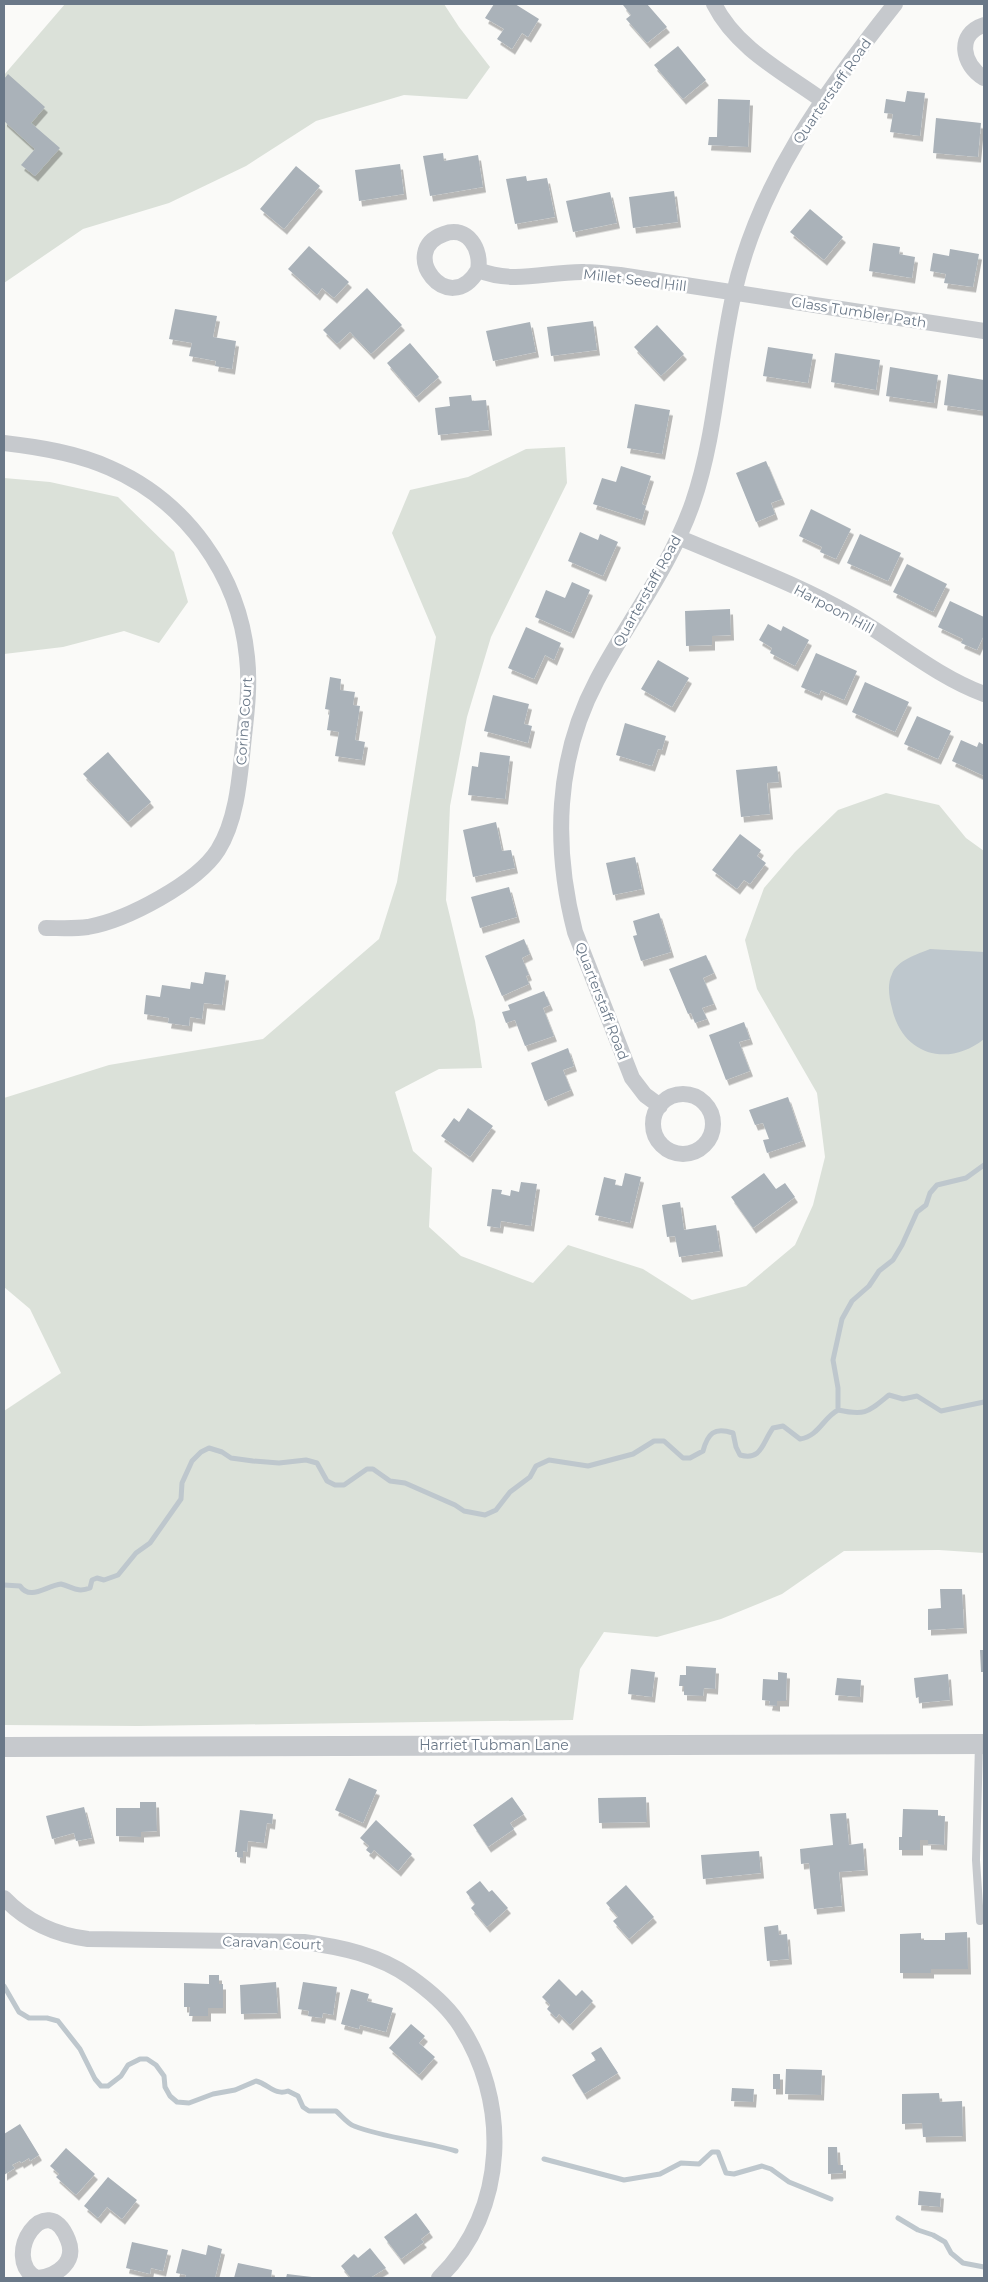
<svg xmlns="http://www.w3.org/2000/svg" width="988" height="2282" viewBox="0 0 988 2282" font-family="Montserrat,sans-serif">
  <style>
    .green { fill: #dbe1d9 }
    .water { fill: #bec7cd }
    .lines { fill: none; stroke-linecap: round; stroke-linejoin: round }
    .stream { stroke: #bec7cd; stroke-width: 5 }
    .building { fill: #aab2b9; filter: url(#shadow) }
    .service { stroke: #c6c9cd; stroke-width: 8 }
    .minor { stroke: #c6c9cd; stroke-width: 16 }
    .tertiary { stroke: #c6c9cd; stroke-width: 20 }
    .labels { text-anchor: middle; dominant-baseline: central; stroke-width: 5; stroke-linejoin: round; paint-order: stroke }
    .street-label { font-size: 14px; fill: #6a7888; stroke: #fff }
  </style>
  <defs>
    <filter id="shadow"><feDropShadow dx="3" dy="5.5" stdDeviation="0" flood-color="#0004"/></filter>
  </defs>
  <rect width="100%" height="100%" fill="#fafaf8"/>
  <path class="green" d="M65 4H444L459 27 490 67 467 99 404 95 316 121 246 166 169 203 83 229 4 283V75Z
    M565 447 567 483 491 637 467 717 450 806 446 900 475 1021 482 1068 439 1069 395 1092 413 1151 432 1168 429 1227 461 1256 533 1283 568 1245 643 1269 692 1300 746 1286 795 1245 813 1205 825 1157 817 1093 757 989 745 940 764 888 795 852 838 810 886 793 939 805 966 838 984 851V1553L939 1550 844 1551 782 1594 721 1619 657 1637 604 1632 580 1669 573 1720 138 1726 4 1725V1411L61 1373 30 1309 4 1287V1098L109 1065 263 1039 379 939 397 882 436 637 392 533 410 490 468 477 526 449Z
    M4 478 50 482 118 497 174 552 188 602 159 643 124 631 63 647 4 654Z"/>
  <path class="water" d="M930 949 984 952V1039C948 1068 902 1055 892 1008 889 997 887 984 892 974 897 960 918 954 930 949Z"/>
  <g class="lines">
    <path class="stream" d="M838 1410V1388L833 1360 842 1319 852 1301 869 1286 879 1271 893 1260 902 1245 917 1212 926 1205 930 1193 937 1185 966 1178 984 1165
      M4 1585 20 1586C30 1601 46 1586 61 1584 73 1587 77 1593 90 1588L92 1580 97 1578 104 1580 118 1575 136 1553 150 1543 181 1499 182 1483 192 1461 201 1452 209 1448 222 1452 231 1458 253 1461 279 1463 306 1460 317 1463 327 1481 335 1485H344L367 1469H373L390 1481 405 1483 455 1505 464 1511 485 1515 496 1510 510 1492 530 1477 536 1466 549 1460 588 1466 633 1454 654 1441H664L683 1458H690L703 1451C708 1433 714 1427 733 1433L736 1447 740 1455C762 1461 762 1443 773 1428L783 1426 800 1439C819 1436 823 1418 838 1410 866 1416 868 1412 889 1395L903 1399 917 1396 941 1411 984 1402
      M4 1986 19 2012 29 2018H47L58 2021 80 2049 95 2079 101 2086H108L121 2076 128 2065 140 2059H147L156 2065 164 2076 165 2087 170 2096 177 2102 189 2103 213 2094 235 2090 256 2081C268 2084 275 2096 288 2091L298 2096 303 2107 309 2111H336C342 2116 348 2124 354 2126 385 2138 423 2141 456 2151
      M544 2159 624 2180 660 2174 681 2163 699 2164 712 2152H718L726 2173 734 2174 762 2166 771 2169 789 2182 831 2199
      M898 2218 918 2230 933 2235 945 2242 951 2253 963 2263 984 2267"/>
  </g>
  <path class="building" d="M494 4H515L539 19 528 37 522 33 512 49 497 39 504 29 485 18Z
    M624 4H647L667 27 647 43 626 19 631 15 623 5Z
    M678 46 706 80 683 99 654 65Z
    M8 74 45 107 31 123 60 148 35 176 21 165 35 149 4 121V79Z
    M907 91 925 93 920 136 890 132 893 114 884 113 886 99 905 102Z
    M718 99 750 100 748 147 708 145 709 137H717Z
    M936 118 981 123 978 157 933 153Z
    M443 153 444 161 478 155 483 187 430 196 423 156Z
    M400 164 404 194 359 201 355 170Z
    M296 166 320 186 284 229 260 209Z
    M526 176 527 181 547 178 555 217 515 224 506 179Z
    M674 191 678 222 633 228 629 197Z
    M610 192 617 223 573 232 566 201Z
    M810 209 843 237 824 260 790 232Z
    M873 243 900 247 899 254 915 257 912 278 869 271Z
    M309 246 349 282 334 298 322 288 317 295 288 269Z
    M950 249 979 254 973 287 944 283 946 274 930 271 933 253 949 256Z
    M367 288 402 325 371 354 350 332 337 344 323 330Z
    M175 309 217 316 213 337 236 341 232 369 215 366 216 361 189 356 192 343 169 339Z
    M593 321 597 350 551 356 547 327Z
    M530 322 536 352 493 361 486 331Z
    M657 325 684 354 661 376 634 347Z
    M410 343 439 377 416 397 387 363Z
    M768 347 813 354 808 383 763 376Z
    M835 353 880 360 876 390 831 382Z
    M890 367 938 375 934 403 886 396Z
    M948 374 984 380V411L944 405Z
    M471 395 472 401 486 400 489 430 438 435 435 408 450 406 449 397Z
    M635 404 670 410 662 454 627 448Z
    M766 461 782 499 771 503 775 514 756 522 736 473Z
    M621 466 651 476 642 504 646 506 642 520 593 504 602 478 616 482Z
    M811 509 851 529 836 559 820 552 822 547 799 536Z
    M580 532 598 540 600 534 618 542 603 576 568 561Z
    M860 534 901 553 888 581 847 563Z
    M907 564 947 584 933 612 893 592Z
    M572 582 590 590 571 633 535 617 546 590 565 598Z
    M950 601 984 617V635L977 650 961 643 963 639 938 627Z
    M730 609 731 635 712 636V645L686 646 685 611Z
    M768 624 781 631 783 626 809 640 795 666 770 653 772 648 759 640Z
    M526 627 561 643 554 660 545 655 534 679 508 668Z
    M816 653 857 671 844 700 821 690 819 695 801 687Z
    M658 660 689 678 672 707 641 689Z
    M330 677 341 679 340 690 355 692 353 705 360 706 355 740 365 742 362 760 335 756 339 732 327 730 330 710 325 709Z
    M865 682 909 702 895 732 852 712Z
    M493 695 529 704 524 724 532 726 528 743 484 731Z
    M917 716 951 731 938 759 904 744Z
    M625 723 666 736 662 750 658 749 652 766 616 755Z
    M961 740 977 747 979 742 984 745V776L952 761Z
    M108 752 151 802 128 822 83 774Z
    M480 752 510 756 505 799 468 795 472 766 478 767Z
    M777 766 779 782 767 783 770 814 741 817 736 770Z
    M496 822 502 851 511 850 515 868 473 877 463 830Z
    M740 834 761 850 757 856 766 863 750 884 744 880 737 889 712 870Z
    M635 857 642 889 613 895 606 863Z
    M509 887 517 917 480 928 471 897Z
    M659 913 671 952 641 961 633 936 637 935 633 921Z
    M524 939 530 954 522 958 529 975 526 976 529 984 502 996 485 956Z
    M706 955 714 973 703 978 714 1004 702 1008 707 1019 695 1023 691 1013 688 1014 669 969Z
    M205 972 226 975 222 1005 204 1003 202 1019 190 1017 189 1026 168 1023 169 1018 144 1014 146 995 160 997 162 985 190 989 191 982 203 984Z
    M544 991 550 1005 543 1008 554 1036 525 1046 515 1020 506 1023 502 1012 510 1010 508 1005Z
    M744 1022 750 1039 739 1042 750 1071 726 1080 709 1035Z
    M568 1048 574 1066 563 1070 571 1090 545 1101 531 1063Z
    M788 1097 803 1141 767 1153 763 1140 769 1139 763 1123 755 1125 749 1110Z
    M468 1108 493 1126 470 1157 441 1136 454 1118 459 1122Z
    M625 1173 641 1177 630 1223 595 1215 604 1177 616 1180 615 1185 622 1186Z
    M764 1173 776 1189 785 1183 795 1197 753 1228 731 1197Z
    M521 1182 537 1184 531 1226 501 1221 500 1228 487 1226 492 1189 502 1190 501 1194 510 1196 511 1190 519 1192Z
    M680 1202 684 1230 716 1225 720 1251 679 1257 675 1236 667 1237 662 1205Z
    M940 1589H962L964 1628 928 1630V1609L941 1608Z
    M980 1650H984V1672H981Z
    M686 1666 716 1668 715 1689 704 1688 703 1696 684 1695V1686H679L680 1675H686Z
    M631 1669 655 1672 652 1697 628 1694Z
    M778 1672 787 1673 786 1701H777V1706L769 1705 770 1701 762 1700 763 1679 778 1680Z
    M948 1674 950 1700 919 1703V1697L916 1698 914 1678Z
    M837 1678 861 1680 860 1697 835 1695Z
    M349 1778 377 1790 363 1823 335 1810Z
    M512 1797 524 1814 510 1823 514 1829 488 1847 473 1825Z
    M646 1797 647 1822 599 1823 598 1798Z
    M140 1802H156L157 1831 141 1832V1837L116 1836V1808H140Z
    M84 1807 92 1838 76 1841 74 1833 52 1839 46 1816Z
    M903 1809 938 1810V1816H945L944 1845 928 1844V1840H920V1850H899V1837H902Z
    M240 1810 273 1814 272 1824 267 1823 264 1843 248 1841 247 1852 243 1851V1858L237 1857V1852H235Z
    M846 1813 849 1845 863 1843 865 1870 839 1872 842 1906 814 1909 809 1863 801 1864 800 1849 833 1845 830 1814Z
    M376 1820 412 1854 398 1871 374 1850 371 1854 366 1850 369 1846 360 1838Z
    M759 1851 761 1873 703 1879 701 1855Z
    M480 1881 489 1892 492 1890 508 1908 487 1927 471 1908 475 1904 466 1892Z
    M626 1885 654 1917 629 1939 613 1921 618 1917 606 1903Z
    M778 1925 779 1935 787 1934 789 1959 767 1961 764 1927Z
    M967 1932 968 1969H931V1973H900V1934L921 1933V1940H945V1933Z
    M209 1975H219V1984H223V2008H208V2016H189L190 2007H184V1983L209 1984Z
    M559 1979 576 1996 582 1990 593 2001 570 2025 559 2014 556 2018 547 2009 550 2005 542 1997Z
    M276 1982 278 2013 241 2014 240 1985Z
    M303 1982 337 1987 333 2015 323 2013 322 2018 308 2016 309 2011 298 2009Z
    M351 1989 369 1994 367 2001 393 2008 386 2032 360 2025 359 2029 341 2024Z
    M411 2024 425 2036 419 2043 435 2057 419 2075 389 2048Z
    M601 2047 618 2073 584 2094 572 2075 596 2060 591 2053Z
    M786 2069 822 2070 821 2095 785 2094Z
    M773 2074H780V2089H773Z
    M732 2088 754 2089 753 2102 731 2101Z
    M939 2093 940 2102 962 2101 963 2136 923 2137 922 2123 902 2124V2094Z
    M20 2124 39 2155 30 2161 29 2158 21 2163 20 2161 12 2165 15 2168 4 2175V2134Z
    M828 2147H837L838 2165H843V2173L828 2174Z
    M66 2148 95 2174 76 2195 56 2177 59 2174 50 2166Z
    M108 2177 137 2200 122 2219 107 2207 98 2218 84 2206Z
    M919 2191 941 2193 940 2207 918 2205Z
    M416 2213 430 2232 421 2239 424 2242 401 2259 384 2237Z
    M132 2242 168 2250 163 2271 151 2268 150 2274 126 2268Z
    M208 2245 222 2249 215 2278H185L186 2275 176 2273 182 2249 206 2255Z
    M370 2248 386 2268 370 2278H351L341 2266 354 2254 358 2258Z
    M238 2263 272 2270 271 2278H234Z
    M287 2274 312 2277V2278H286Z"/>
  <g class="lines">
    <path class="service" d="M979 1744 976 1860 980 1921"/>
    <path class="minor" d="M714 4C736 48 783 72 822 100
      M984 25C956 34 962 65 984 78
      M478 270C482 250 468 225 444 234 396 251 449 320 478 270 516 285 547 271 585 272 597 272 608 274 620 275L984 331
      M4 443C39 447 77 453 110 468 186 501 239 575 247 657 250 684 247 710 244 736 240 773 238 818 218 850 197 883 127 920 88 927 74 929 60 928 46 928
      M678 537C736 562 798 584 853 616 897 642 936 676 984 694
      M653 1124a30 30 0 1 1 60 0a30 30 0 1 1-60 0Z
      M660 1106 645 1095 632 1078 575 932C553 847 555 759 597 680 628 621 671 566 693 502 716 435 718 362 734 293 759 182 825 92 895 4
      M4 1898C27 1922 55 1935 88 1939L304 1942C341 1947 379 1955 410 1977 427 1989 445 2004 457 2021 511 2099 508 2211 439 2278
      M36 2278C0 2257 47 2186 68 2240 77 2262 57 2276 38 2278"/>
    <path class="tertiary" d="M4 1747 984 1744"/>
  </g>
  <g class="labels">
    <g class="street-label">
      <text transform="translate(832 91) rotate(-55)">Quarterstaff Road</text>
      <text transform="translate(635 280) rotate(7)">Millet Seed Hill</text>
      <text transform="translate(859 312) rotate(9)">Glass Tumbler Path</text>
      <text transform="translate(647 591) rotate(-61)">Quarterstaff Road</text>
      <text transform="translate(834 609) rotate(28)">Harpoon Hill</text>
      <text transform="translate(244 721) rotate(-86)">Corina Court</text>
      <text transform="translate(602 1001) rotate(69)">Quarterstaff Road</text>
      <text x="494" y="1745">Harriet Tubman Lane</text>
      <text transform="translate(272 1943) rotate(2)">Caravan Court</text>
    </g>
  </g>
  <rect width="988" height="2282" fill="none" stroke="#6a7888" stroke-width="10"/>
</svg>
